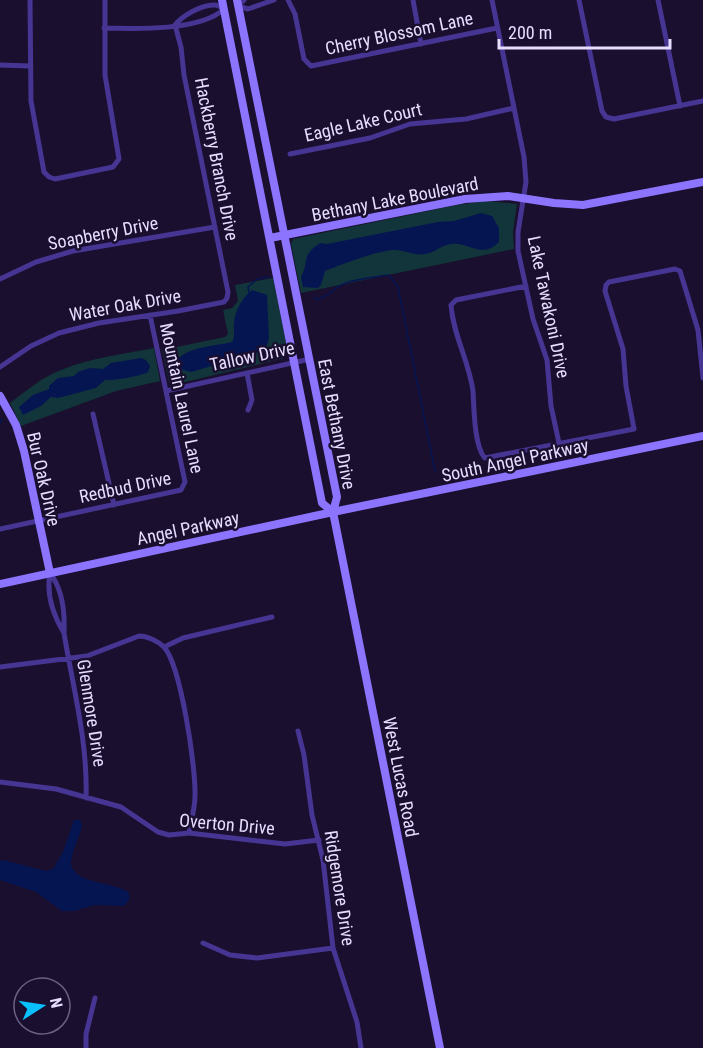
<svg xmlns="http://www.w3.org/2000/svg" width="703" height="1048" viewBox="0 0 703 1048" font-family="'Roboto Condensed',sans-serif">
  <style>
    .green { fill: #11353a }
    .water { fill: #051552 }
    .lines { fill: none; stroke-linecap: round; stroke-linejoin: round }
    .stream { stroke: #051552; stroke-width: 1.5 }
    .street { stroke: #473593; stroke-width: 5 }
    .secondary { stroke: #8d74ff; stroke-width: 8 }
    .labels { text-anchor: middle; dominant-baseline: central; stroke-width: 5; stroke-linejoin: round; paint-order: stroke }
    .street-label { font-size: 18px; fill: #e6ddff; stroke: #1a0f2f }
  </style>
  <rect width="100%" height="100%" fill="#1a0f2f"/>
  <path class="green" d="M487 201 517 204 513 232 514 249 301 293 291 244 293 239 457 205Z
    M273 278 288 352 285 358 173 385 169 382 162 350 225 337 228 334 223 310 232 308 238 301 235 285Z
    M154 348 160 381 116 391 21 426 10 403C26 391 42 377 61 370 91 358 123 354 154 348Z"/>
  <path class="water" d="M481 213 492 216 499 228V242C482 260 468 241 451 244 442 245 434 253 425 254 414 256 404 249 392 250 370 253 346 263 325 271L321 285 318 288 303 287 301 277C310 260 300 257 320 243L327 244 438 222 454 221Z
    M252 290 267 295 269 338 267 345 259 352 191 372 173 367C180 346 214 347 232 342 236 336 233 330 234 323 235 310 243 297 252 290Z
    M141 358 146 360 150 366 148 372C142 376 112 381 105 380L96 388 58 398 51 397 41 406 23 415 19 407 33 395 49 389V386L58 378 74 376 78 372 90 368 103 369 111 363Z
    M74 820H80L82 826C80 836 71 853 71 863 72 884 115 882 128 892L130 899 124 906 95 905 74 911H62L36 892 0 880V861L3 860 46 871 53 869 63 852Z"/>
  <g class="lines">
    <path class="stream" d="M249 292 248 287 257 279 269 277
      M314 296 316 300C327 297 332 290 341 285 352 279 376 277 389 275L398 287 435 471
      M0 424 1 419"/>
    <path class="street" d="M30 0 31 101 44 172 49 177 55 179 113 167 119 159 105 75V0
      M244 0 238 6 248 9 274 0
      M288 0 295 14 304 59 311 66 497 28
      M413 0 421 44
      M492 0 524 157 526 182 518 232V251L533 319 547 360 551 406 559 443
      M579 0 602 111 606 117 614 119 703 101
      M658 0 680 106
      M104 28C136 29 201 31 224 9 221 7 218 5 215 5 202 4 182 16 175 25
      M0 65 30 66
      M290 154 370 138 410 124 466 119 514 108
      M0 279 36 262 73 251 215 227
      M526 286 456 300 451 305C453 335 469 361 473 391 474 406 474 447 485 458L634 429 626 386 623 349 605 291 606 285 609 282 675 269 680 271 698 330 703 378
      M0 367 31 346 59 333 99 323 178 311 224 302 227 298 228 292 184 75 181 47 175 25
      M247 373 252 400 248 410
      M166 391 310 359
      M93 414 114 505
      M0 529 181 490 185 482 150 315
      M50 573C63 590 65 612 64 633 53 615 46 595 50 573Z
      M64 633C73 688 88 742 86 798
      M164 647 183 638 272 617
      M0 667 87 656 139 636C147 636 158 641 164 647 181 666 196 768 195 796 195 808 191 821 189 833
      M298 731 304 755 312 815 323 860 333 948 357 1022 361 1048
      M0 782 56 789 121 807 158 832 169 835 189 833 285 844 319 840
      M203 943 230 955 257 958 333 948
      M86 1048V1034L95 998"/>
    <path class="secondary" d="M222 0 322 503 333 512
      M237 0 337 497 333 512 440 1048
      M270 238 465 199 508 196 554 203 583 205 703 182
      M0 396 16 425 24 451 50 573
      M0 584 333 512 703 436"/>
  </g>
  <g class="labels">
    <g class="street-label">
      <text transform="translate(399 33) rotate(-12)">Cherry Blossom Lane</text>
      <text transform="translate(363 122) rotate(-13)">Eagle Lake Court</text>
      <text transform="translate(217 159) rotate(79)">Hackberry Branch Drive</text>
      <text transform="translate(395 199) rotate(-11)">Bethany Lake Boulevard</text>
      <text transform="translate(103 233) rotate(-11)">Soapberry Drive</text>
      <text transform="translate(125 305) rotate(-10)">Water Oak Drive</text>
      <text transform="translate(549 307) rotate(78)">Lake Tawakoni Drive</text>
      <text transform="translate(252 356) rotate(-12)">Tallow Drive</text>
      <text transform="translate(182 398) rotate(78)">Mountain Laurel Lane</text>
      <text transform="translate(337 424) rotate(79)">East Bethany Drive</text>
      <text transform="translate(515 460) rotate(-12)">South Angel Parkway</text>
      <text transform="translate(44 479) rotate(77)">Bur Oak Drive</text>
      <text transform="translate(125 487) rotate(-12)">Redbud Drive</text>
      <text transform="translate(188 528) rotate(-12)">Angel Parkway</text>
      <text transform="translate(92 713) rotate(81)">Glenmore Drive</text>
      <text transform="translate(401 777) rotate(79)">West Lucas Road</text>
      <text transform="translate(227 824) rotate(5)">Overton Drive</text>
      <text transform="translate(340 888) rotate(81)">Ridgemore Drive</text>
    </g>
  </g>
  <g transform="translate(42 1006) rotate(78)"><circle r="28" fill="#1a0f2f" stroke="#6c6182" stroke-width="1.5"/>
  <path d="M0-4.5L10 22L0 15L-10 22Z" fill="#09c0ff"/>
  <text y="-9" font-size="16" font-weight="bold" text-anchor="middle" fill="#e6ddff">N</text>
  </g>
  <path d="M499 39v9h171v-9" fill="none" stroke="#e6ddff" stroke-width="3"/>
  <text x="508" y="39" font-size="18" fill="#e6ddff" stroke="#1a0f2f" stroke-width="4.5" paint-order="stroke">200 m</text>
</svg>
